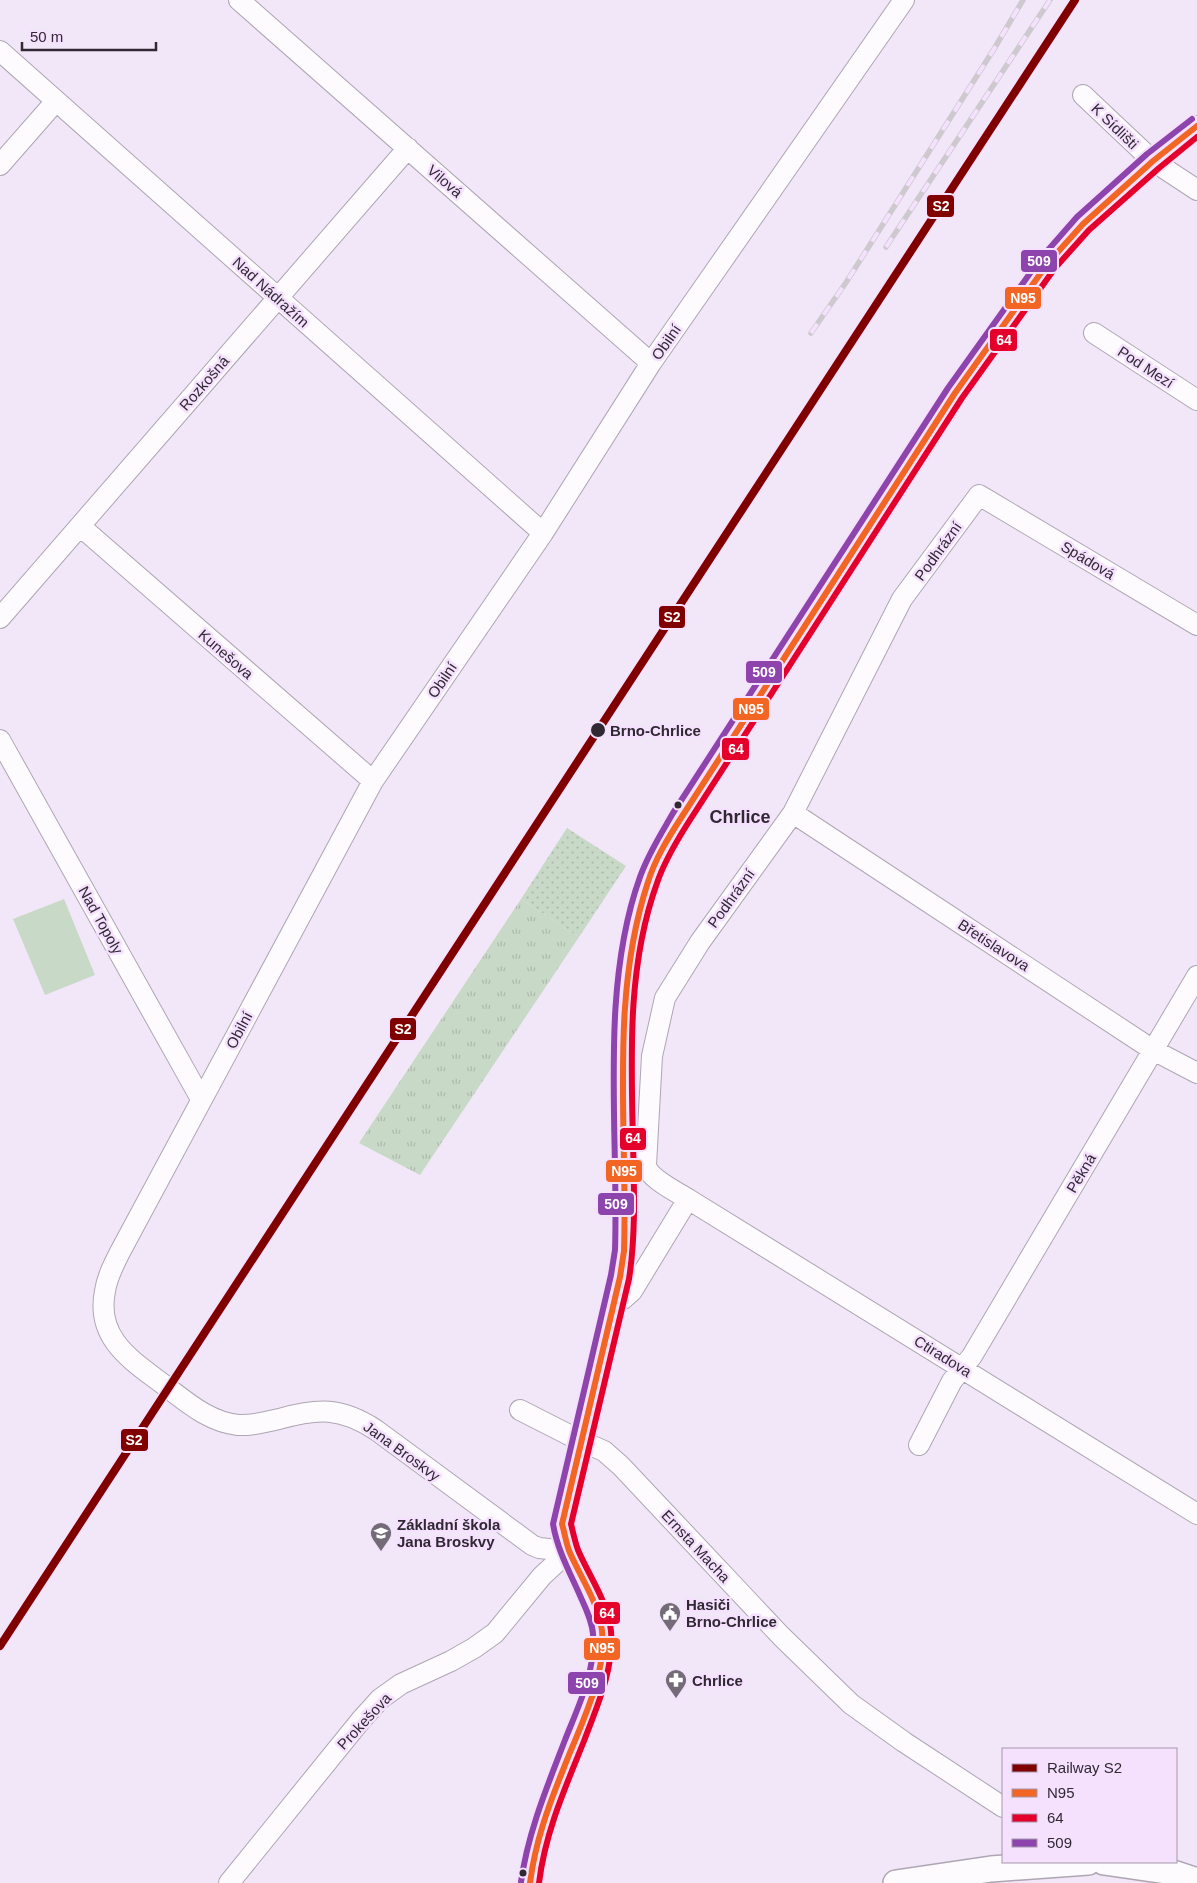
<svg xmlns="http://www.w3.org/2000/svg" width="1197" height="1883" viewBox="0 0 1197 1883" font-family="Arial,sans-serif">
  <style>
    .grass { fill: url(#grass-tufts) }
    .park { fill: url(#park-dots) }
    .pitch { fill: #c9d9c8 }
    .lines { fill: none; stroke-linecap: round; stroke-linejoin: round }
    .minor-casing { stroke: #aea6b3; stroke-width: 22 }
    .tertiary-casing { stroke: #aea6b3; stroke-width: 28 }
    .minor { stroke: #fdfbfe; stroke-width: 20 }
    .tertiary { stroke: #fdfbfe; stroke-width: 25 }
    .rail-casing { stroke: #cdc9ce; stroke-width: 5.5 }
    .rail { stroke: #f5e1fe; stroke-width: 4; stroke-dasharray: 11; stroke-linecap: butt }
    .bus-1-casing { stroke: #f5e1fe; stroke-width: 10 }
    .bus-2-casing { stroke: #f5e1fe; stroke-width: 10 }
    .bus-3-casing { stroke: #f5e1fe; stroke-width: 10 }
    .bus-1 { stroke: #f26522; stroke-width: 6 }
    .bus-2 { stroke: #e4002b; stroke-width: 6 }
    .bus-3 { stroke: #8e44ad; stroke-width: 6 }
    .rail-1-casing { stroke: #f5e1fe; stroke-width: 11 }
    .rail-1 { stroke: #800000; stroke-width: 8 }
    .stop-dot { fill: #302833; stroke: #f5e1fe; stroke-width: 2 }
    .labels { text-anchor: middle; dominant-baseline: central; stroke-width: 5; stroke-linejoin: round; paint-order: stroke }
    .street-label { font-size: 15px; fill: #302833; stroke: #f5e1fe }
    .stop-label { font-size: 15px; font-weight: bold; fill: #302833; stroke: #f5e1fe; text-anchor: start }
    .poi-label { font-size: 15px; font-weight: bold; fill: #302833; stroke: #f5e1fe; text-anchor: start }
    .quarter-label { font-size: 18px; font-weight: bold; fill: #302833; stroke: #f5e1fe }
    .line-badge { stroke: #f5e1fe; stroke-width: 2 }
    .badge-label { font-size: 14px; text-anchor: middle; font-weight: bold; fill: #fff }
  </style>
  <defs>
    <pattern id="grass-tufts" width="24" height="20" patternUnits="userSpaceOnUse" patternTransform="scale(1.25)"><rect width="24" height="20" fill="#c9d9c8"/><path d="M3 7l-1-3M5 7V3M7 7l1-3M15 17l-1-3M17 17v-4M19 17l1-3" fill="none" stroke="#adbaac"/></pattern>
    <pattern id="park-dots" width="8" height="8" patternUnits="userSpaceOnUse" patternTransform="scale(1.25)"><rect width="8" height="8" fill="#c9d9c8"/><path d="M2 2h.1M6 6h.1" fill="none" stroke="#adbaac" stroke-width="1.8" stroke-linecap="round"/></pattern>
  </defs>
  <rect width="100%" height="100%" fill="#f2e7f8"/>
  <path class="grass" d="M521 899 579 937 420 1175 359 1143Z"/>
  <path class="park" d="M567 828 626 866 579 937 521 899Z"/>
  <path class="pitch" d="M64 899 95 975 45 995 13 919Z"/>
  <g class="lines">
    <g class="minor-casing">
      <path id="minor" d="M239 0 651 363
        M0 51 543 533
        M1083 95 1153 161 1197 190
        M0 165 56 101
        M1094 333 1197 400
        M80 526 373 781
        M0 618 408 148
        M1197 625 979 495 902 599 793 813 700 942 665 998 652 1056 646 1165C648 1178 677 1192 688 1199L1197 1514
        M0 740 201 1099
        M793 813 1153 1050 1197 1073
        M613 1303 623 1299 632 1291 688 1199
        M520 1410 581 1441 604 1451 621 1466 781 1636 851 1704 904 1742 1003 1807
        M919 1445 952 1381 972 1356 1197 976
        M569 1551 539 1548 532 1545 376 1430C341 1407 318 1408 279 1419 265 1422 252 1426 238 1425 210 1422 189 1404 168 1388 135 1362 95 1341 105 1291 107 1277 114 1264 120 1252L373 781 543 533 651 363 904 0
        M229 1883 361 1720 380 1699 401 1684 451 1661 474 1648 495 1633 542 1576 569 1551
        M530 1883C534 1833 559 1781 577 1734 592 1695 610 1658 599 1616L569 1551 562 1524 620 1277 624 1251C631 1128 607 999 648 881 661 845 684 814 704 782L955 393 1048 263 1083 224 1153 161 1197 126"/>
    </g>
    <g class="tertiary-casing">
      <path id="tertiary" d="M1104 1862 1167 1871 1197 1881
        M896 1883 991 1869 1088 1862"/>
    </g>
    <use href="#minor" class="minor"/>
    <use href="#tertiary" class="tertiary"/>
    <g class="rail-casing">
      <path id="rail" d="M886 247 1050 0
        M811 333 847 281 994 49 1023 0"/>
    </g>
    <use href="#rail" class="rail"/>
    <g class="bus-1-casing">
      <path id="bus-1" d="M530 1883C535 1843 548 1807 563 1770 579 1728 607 1676 602 1631 599 1604 581 1578 570 1553 566 1544 565 1534 562 1524L620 1277 624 1251C628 1128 609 1000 648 882 655 859 668 838 681 818L955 393 1048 263 1083 224 1153 161 1197 126"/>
    </g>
    <g class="bus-2-casing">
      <path id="bus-2" d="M539 1883C545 1833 565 1788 584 1741 597 1706 614 1670 611 1631 608 1602 589 1576 578 1550 575 1542 573 1532 571 1524L629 1279C636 1234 634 1188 633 1143 631 1056 627 966 657 883 664 862 676 842 688 823L962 398 1055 268 1089 230 1159 168 1197 137"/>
    </g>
    <g class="bus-3-casing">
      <path id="bus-3" d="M521 1882C528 1832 547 1787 565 1740 578 1707 596 1671 593 1634 592 1619 584 1605 578 1591 568 1569 557 1548 553 1524L611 1275 615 1250C619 1131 599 991 640 877 648 854 661 834 673 813L948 388 1041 258 1077 217 1147 154 1192 119"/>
    </g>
    <use href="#bus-1" class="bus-1"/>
    <use href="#bus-2" class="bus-2"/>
    <use href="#bus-3" class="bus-3"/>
    <g class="rail-1-casing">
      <path id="rail-1" d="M0 1646 1075 0"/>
    </g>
    <use href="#rail-1" class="rail-1"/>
  </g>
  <defs>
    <g id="school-pin" transform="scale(1.125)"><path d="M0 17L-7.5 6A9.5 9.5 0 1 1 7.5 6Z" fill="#746b78" stroke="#f5e1fe"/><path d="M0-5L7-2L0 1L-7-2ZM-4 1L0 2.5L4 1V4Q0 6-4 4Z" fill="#fff"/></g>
    <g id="civic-pin" transform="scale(1.125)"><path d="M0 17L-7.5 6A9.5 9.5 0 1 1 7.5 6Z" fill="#746b78" stroke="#f5e1fe"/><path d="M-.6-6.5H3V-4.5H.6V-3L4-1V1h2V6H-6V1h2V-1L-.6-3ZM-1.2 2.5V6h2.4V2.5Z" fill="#fff"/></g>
    <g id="pharmacy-pin" transform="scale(1.125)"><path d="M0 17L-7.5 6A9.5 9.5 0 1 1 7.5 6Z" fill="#746b78" stroke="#f5e1fe"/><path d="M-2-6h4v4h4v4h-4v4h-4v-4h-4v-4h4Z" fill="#fff"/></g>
  </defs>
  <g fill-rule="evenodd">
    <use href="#school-pin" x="381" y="1533"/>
    <use href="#civic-pin" x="670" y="1613"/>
    <use href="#pharmacy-pin" x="676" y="1680"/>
  </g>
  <g class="stop-dot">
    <circle cx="598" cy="730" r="8"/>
    <circle cx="678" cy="805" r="4.5"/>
    <circle cx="523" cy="1873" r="4.5"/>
  </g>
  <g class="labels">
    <g class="street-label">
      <text transform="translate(1115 126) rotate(44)">K Sídlišti</text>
      <text transform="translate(445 181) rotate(41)">Vilová</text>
      <text transform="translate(271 292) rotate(42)">Nad Nádražím</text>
      <text transform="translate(666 342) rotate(-55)">Obilní</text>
      <text transform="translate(1146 367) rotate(33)">Pod Mezí</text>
      <text transform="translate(204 383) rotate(-49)">Rozkošná</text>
      <text transform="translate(938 551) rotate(-54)">Podhrázní</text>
      <text transform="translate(1088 560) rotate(31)">Spádová</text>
      <text transform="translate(226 654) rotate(41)">Kunešova</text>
      <text transform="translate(442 680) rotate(-56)">Obilní</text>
      <text transform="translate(731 898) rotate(-54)">Podhrázní</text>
      <text transform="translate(101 920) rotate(61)">Nad Topoly</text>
      <text transform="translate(994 945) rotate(33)">Břetislavova</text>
      <text transform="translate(239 1030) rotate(-62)">Obilní</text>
      <text transform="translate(1081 1173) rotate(-59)">Pěkná</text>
      <text transform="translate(943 1356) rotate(32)">Ctiradova</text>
      <text transform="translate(402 1451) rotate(36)">Jana Broskvy</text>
      <text transform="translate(696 1546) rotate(47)">Ernsta Macha</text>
      <text transform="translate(364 1721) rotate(-47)">Prokešova</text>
    </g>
    <g class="stop-label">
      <text x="610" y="730">Brno-Chrlice</text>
    </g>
    <g class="poi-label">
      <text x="397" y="1524">Základní škola<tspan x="397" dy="17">Jana Broskvy</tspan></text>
      <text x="686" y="1604">Hasiči<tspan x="686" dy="17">Brno-Chrlice</tspan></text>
      <text x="692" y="1680">Chrlice</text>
    </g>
    <g class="quarter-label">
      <text x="740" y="817">Chrlice</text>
    </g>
  </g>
  <g class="line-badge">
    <rect x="926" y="194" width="29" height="24" rx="5" fill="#800000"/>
    <rect x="1020" y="249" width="38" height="24" rx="5" fill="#8e44ad"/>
    <rect x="1004" y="286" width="38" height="24" rx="5" fill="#f26522"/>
    <rect x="989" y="328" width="29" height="24" rx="5" fill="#e4002b"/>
    <rect x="658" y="605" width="28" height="24" rx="5" fill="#800000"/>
    <rect x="745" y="660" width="38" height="24" rx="5" fill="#8e44ad"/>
    <rect x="732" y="697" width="38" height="24" rx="5" fill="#f26522"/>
    <rect x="721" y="737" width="29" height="24" rx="5" fill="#e4002b"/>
    <rect x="389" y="1017" width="28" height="24" rx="5" fill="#800000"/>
    <rect x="619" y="1127" width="28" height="24" rx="5" fill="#e4002b"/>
    <rect x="605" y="1159" width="38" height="24" rx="5" fill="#f26522"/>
    <rect x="597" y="1192" width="38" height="24" rx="5" fill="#8e44ad"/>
    <rect x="120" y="1428" width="29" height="24" rx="5" fill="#800000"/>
    <rect x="593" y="1601" width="28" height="24" rx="5" fill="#e4002b"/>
    <rect x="583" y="1637" width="38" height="24" rx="5" fill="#f26522"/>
    <rect x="567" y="1671" width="39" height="24" rx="5" fill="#8e44ad"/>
  </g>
  <g class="badge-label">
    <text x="941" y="211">S2</text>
    <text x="1039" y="266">509</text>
    <text x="1023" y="303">N95</text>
    <text x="1004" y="345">64</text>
    <text x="672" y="622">S2</text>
    <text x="764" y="677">509</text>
    <text x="751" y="714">N95</text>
    <text x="736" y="754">64</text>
    <text x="403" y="1034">S2</text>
    <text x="633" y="1143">64</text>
    <text x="624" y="1176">N95</text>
    <text x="616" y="1209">509</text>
    <text x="134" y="1445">S2</text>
    <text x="607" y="1618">64</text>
    <text x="602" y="1653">N95</text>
    <text x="587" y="1688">509</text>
  </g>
  <rect x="1002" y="1748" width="175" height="115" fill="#f5e1fe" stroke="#a697ad"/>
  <rect x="1012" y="1764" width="25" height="8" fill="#800000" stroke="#a697ad"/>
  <text x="1047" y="1773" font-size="15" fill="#302833">Railway S2</text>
  <rect x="1012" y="1789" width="25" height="8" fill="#f26522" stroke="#a697ad"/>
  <text x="1047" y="1798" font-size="15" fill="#302833">N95</text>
  <rect x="1012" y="1814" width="25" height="8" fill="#e4002b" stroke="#a697ad"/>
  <text x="1047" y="1823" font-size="15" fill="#302833">64</text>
  <rect x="1012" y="1839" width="25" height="8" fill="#8e44ad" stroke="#a697ad"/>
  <text x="1047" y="1848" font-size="15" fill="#302833">509</text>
  <path d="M22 42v8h134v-8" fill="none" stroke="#302833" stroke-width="2.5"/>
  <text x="30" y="42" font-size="15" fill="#302833" stroke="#f5e1fe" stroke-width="4" paint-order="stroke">50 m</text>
</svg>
